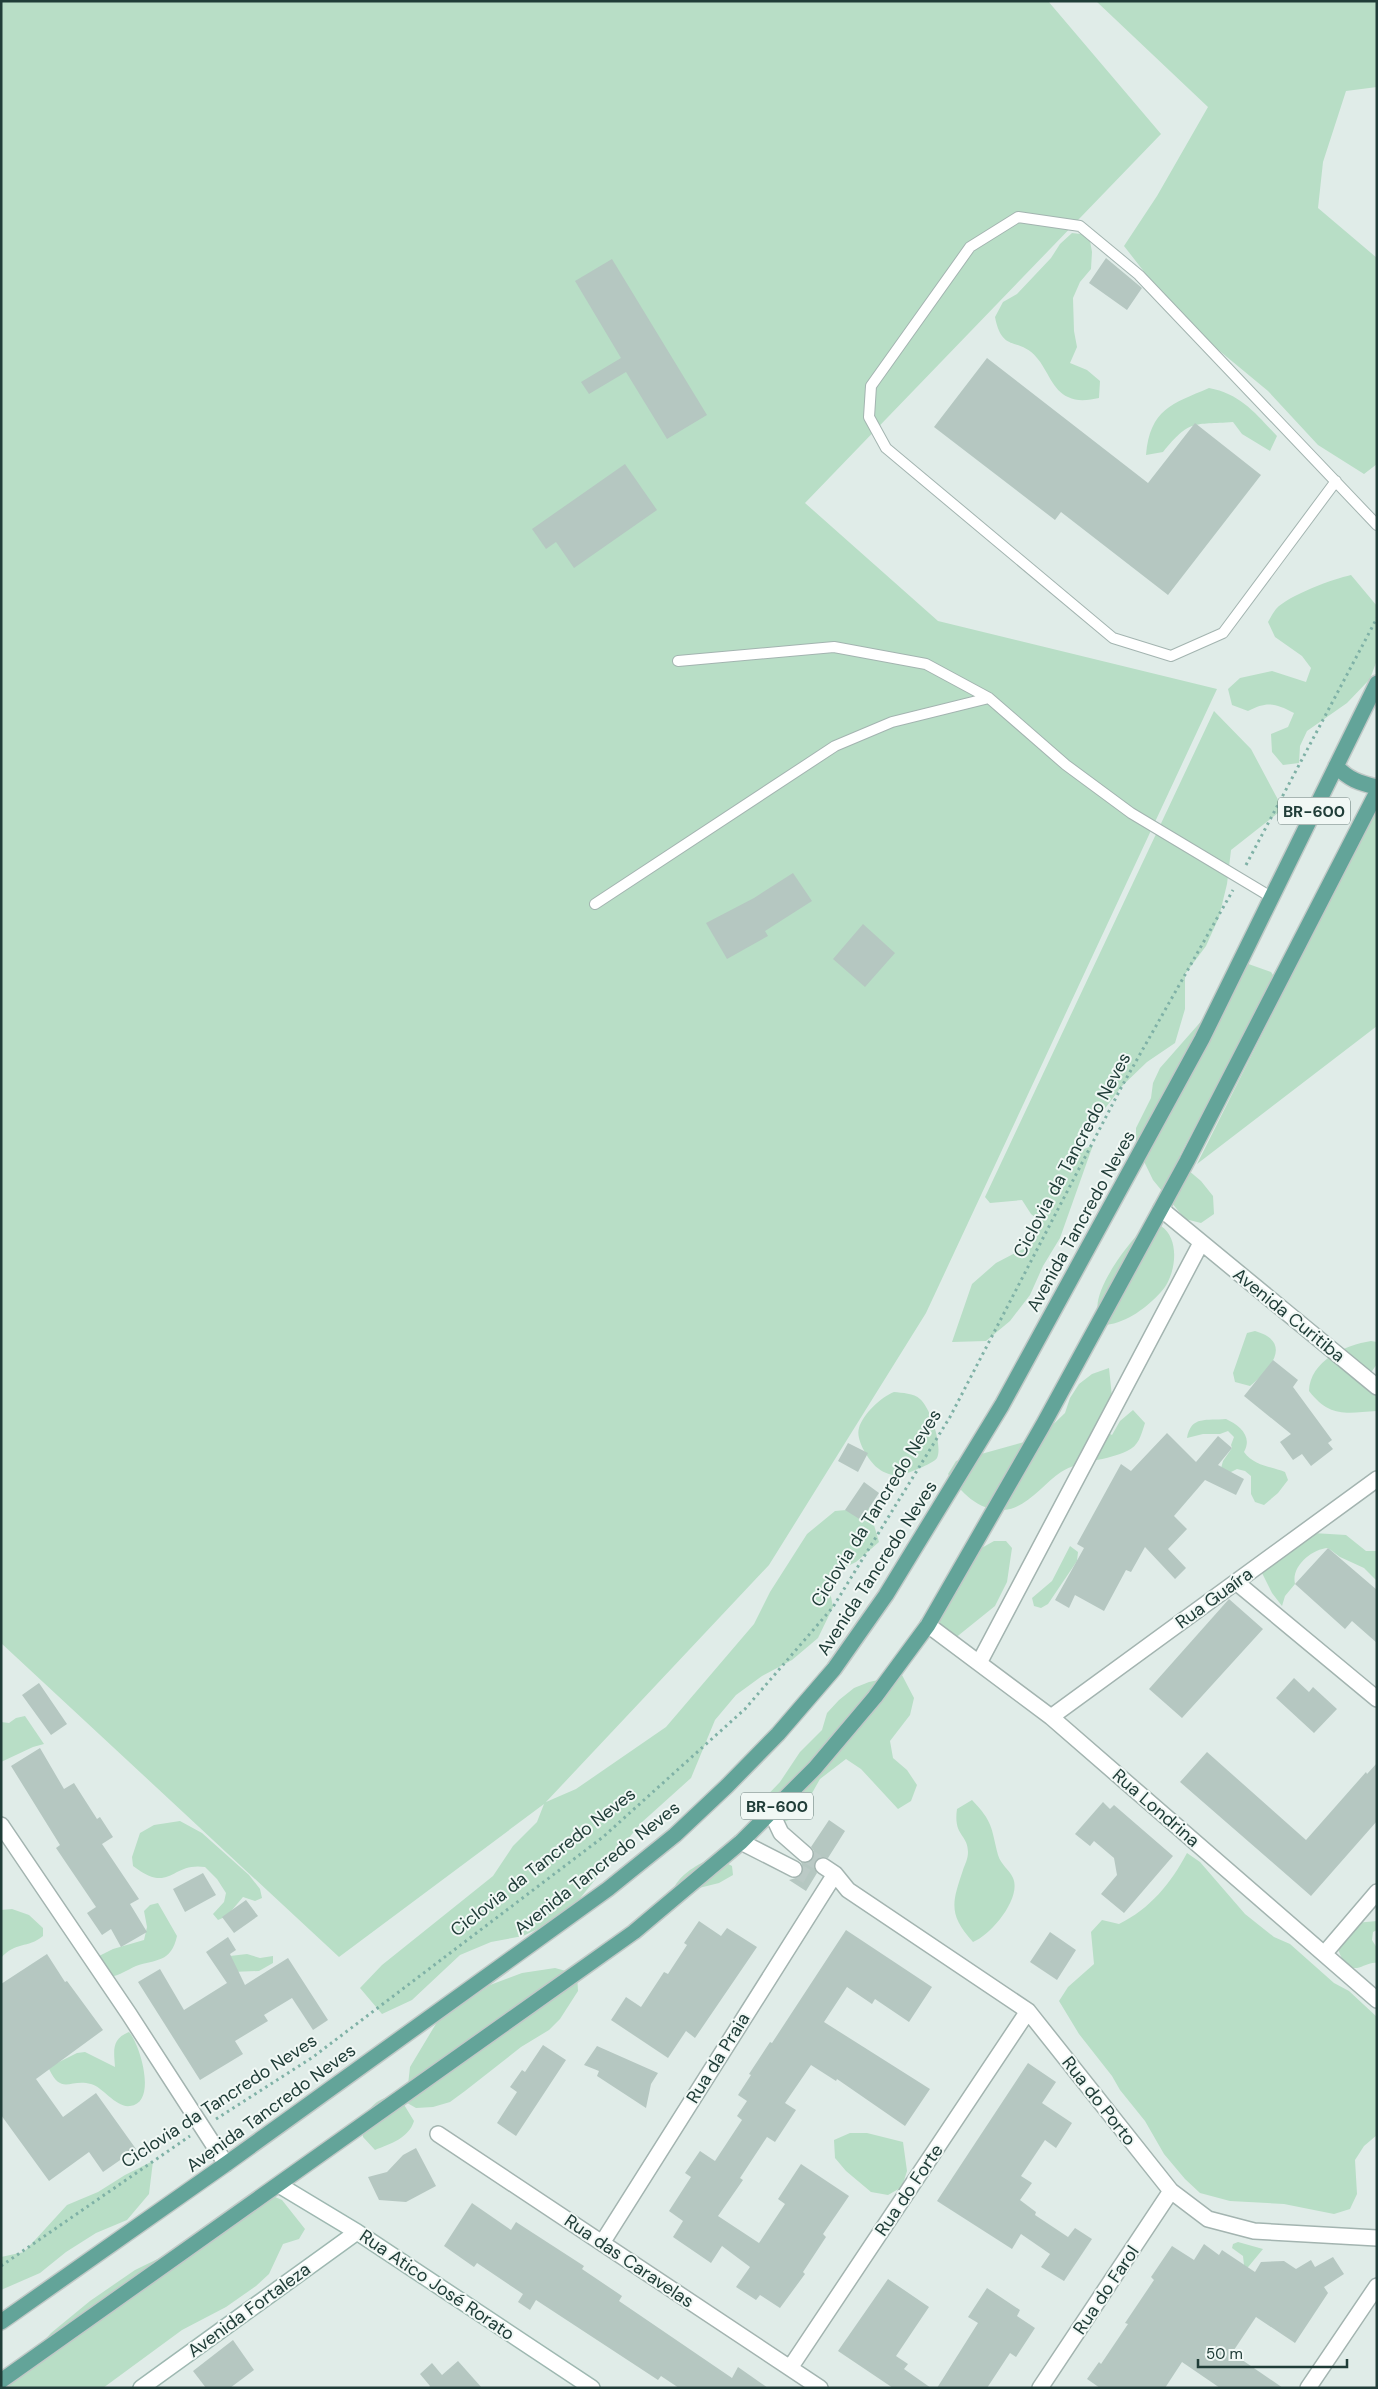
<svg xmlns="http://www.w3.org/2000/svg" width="1378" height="2389" viewBox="0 0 1378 2389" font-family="'DM Sans',sans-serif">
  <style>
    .green { fill: #b8dec6 }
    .building { fill: #b5c7c1 }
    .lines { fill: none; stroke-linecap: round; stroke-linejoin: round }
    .street-tunnel { stroke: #bac9c5; stroke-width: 15; stroke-dasharray: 15 8; stroke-linecap: butt }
    .lane-casing { stroke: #a3b4b0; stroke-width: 12 }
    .street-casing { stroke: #a3b4b0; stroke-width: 18 }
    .secondary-casing { stroke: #9eb8b1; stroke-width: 18 }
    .primary-casing { stroke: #c1c9c7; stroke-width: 18 }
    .path { stroke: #7fb1a6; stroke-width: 3; stroke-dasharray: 2.5 4; stroke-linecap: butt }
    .lane { stroke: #fff; stroke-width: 10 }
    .street { stroke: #fff; stroke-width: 15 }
    .secondary { stroke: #fff; stroke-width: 15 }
    .primary { stroke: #63a499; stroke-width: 15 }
    .labels { text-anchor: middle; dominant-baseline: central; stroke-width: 4; stroke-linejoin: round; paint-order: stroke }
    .shield { fill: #f1f8f5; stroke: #5f7571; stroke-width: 1 }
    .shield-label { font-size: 16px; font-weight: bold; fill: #203d38 }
    .street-label { font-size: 18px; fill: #203d38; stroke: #f1f8f5 }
  </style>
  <rect width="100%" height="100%" fill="#e0ece8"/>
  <path class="green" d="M1 1H1048L1161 134 805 503 938 621 1217 689 926 1313 769 1565 546 1802 576 1789 666 1727 754 1624 770 1592 807 1534 835 1511 869 1508 879 1542 856 1562 827 1576 833 1607 818 1638 792 1660 762 1676 736 1695 715 1720 691 1778 641 1823 577 1902 552 1922 523 1936 491 1942 460 1955 412 2000 382 2014 360 1988 382 1965 493 1876 513 1846 537 1822 544 1804 339 1957 1 1643Z
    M1096 1H1377V87L1346 91 1323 162 1318 208 1377 258V464L1364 474 1318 445 1268 391 1181 319 1124 246 1157 196 1208 107Z
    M1072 233 1089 235 1092 252 1091 269 1080 282 1073 298 1074 331 1077 347 1070 363 1087 370 1100 381 1099 398C1089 400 1078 402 1068 397 1053 391 1047 369 1037 358 1019 336 1002 354 995 317L1003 302 1017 294 1051 258 1060 244Z
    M1209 388C1241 394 1256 414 1277 436L1270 451 1242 434 1233 422C1193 425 1190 419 1163 452L1146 455C1150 409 1172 404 1209 388Z
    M1351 575 1377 606V660L1370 679 1347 703 1307 731 1300 746 1299 763 1283 765 1272 752 1271 734 1288 727 1294 713C1275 703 1267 701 1248 711L1232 705 1228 689 1240 678 1272 671 1306 682 1311 668 1302 656 1275 637 1268 622C1270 618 1273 613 1276 609 1289 595 1333 579 1351 575Z
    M1214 711 1251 749 1283 809 1231 850 1227 884 1219 917 1206 946 1185 974V1009L1175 1043 1147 1062 1122 1086 1069 1156 1093 1145 1060 1238 1043 1266 1030 1295 1010 1321 986 1341 952 1342 972 1284 996 1263 1025 1248 1041 1222 1031 1214 1022 1200 990 1203 985 1197Z
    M1377 805V1026L1197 1164Z
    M1240 961 1271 972 1275 978 1180 1155 1188 1170 1201 1181 1213 1196 1214 1214 1201 1223 1185 1219 1153 1180 1136 1145V1128L1151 1098 1153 1083 1160 1068 1204 1018 1220 989 1226 971Z
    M1150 1222C1153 1223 1158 1224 1161 1226 1181 1239 1176 1276 1161 1292 1146 1308 1128 1322 1106 1325 1104 1321 1099 1316 1098 1312 1092 1289 1133 1236 1150 1222Z
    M1255 1331C1294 1342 1270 1370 1250 1386L1235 1382 1233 1373 1247 1333Z
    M1371 1341 1377 1342V1364L1370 1374 1377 1385V1411C1346 1413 1330 1418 1309 1391 1310 1361 1345 1345 1371 1341Z
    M1109 1368 1112 1397 1097 1427 1112 1435 1120 1421 1133 1410 1145 1423C1141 1435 1139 1446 1127 1451 1107 1461 1080 1460 1061 1472 1043 1484 1027 1508 1004 1510 978 1511 962 1493 948 1474L956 1461 1039 1438 1065 1413 1070 1398 1079 1384 1092 1374Z
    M894 1392C902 1393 914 1393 920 1399 930 1407 943 1446 937 1458 933 1464 906 1474 898 1476 892 1475 884 1473 879 1469 870 1463 855 1440 859 1428 863 1414 881 1397 894 1392Z
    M1226 1419C1239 1425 1253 1436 1244 1452 1254 1466 1270 1466 1285 1472L1288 1480 1278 1493 1264 1505 1255 1502 1251 1494V1476L1245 1471 1237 1469 1229 1473 1220 1472 1223 1461 1232 1448 1231 1445 1234 1437 1228 1431 1220 1434H1203L1187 1438C1191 1415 1207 1421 1226 1419Z
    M1313 1533 1346 1535 1366 1551H1377V1581L1364 1568 1340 1557 1328 1548C1312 1549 1291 1566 1295 1584L1285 1596 1282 1606 1272 1593 1261 1571Z
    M994 1541H1006L1012 1548 1007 1582 995 1606 954 1639 938 1624 936 1616 978 1550Z
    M1070 1546 1078 1552 1077 1561 1048 1604 1041 1608 1034 1606 1032 1598 1052 1581Z
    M902 1675 914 1698 910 1715 890 1741 893 1758 907 1770 917 1785 911 1801 898 1809 861 1769 846 1759 820 1779 803 1809 789 1820 771 1826 757 1821 758 1805 780 1782 800 1752 822 1730 827 1713 839 1700 854 1688 869 1682Z
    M25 1716 44 1744 33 1747 1 1762V1722L9 1723 16 1718Z
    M972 1800C993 1822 991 1827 998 1855 1001 1865 1009 1869 1013 1878 1022 1898 991 1935 973 1942 948 1914 952 1903 963 1870 965 1864 968 1859 968 1852 968 1834 953 1836 957 1809Z
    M180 1821 202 1833 249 1875 260 1889 262 1898 255 1901 243 1897 227 1916 218 1920 213 1914 224 1902 226 1893 217 1879 205 1867C170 1862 171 1895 133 1866L132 1857 140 1833 154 1825Z
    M1187 1853 1200 1862 1245 1914 1274 1937 1290 1944 1334 1983 1349 1991 1377 2017V2135L1364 2146 1355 2160 1357 2194 1350 2209 1334 2214 1284 2204 1230 2201 1200 2193 1185 2179 1164 2154 1145 2121 1120 2090 1112 2076 1079 2034 1059 2001 1068 1987 1094 1964 1091 1932 1102 1920 1119 1924C1150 1909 1171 1883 1187 1853Z
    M716 1857 732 1866 733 1875 719 1883 679 1893 675 1886C682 1873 702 1861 716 1857Z
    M158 1903 177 1936C171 1963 156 1959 136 1966 127 1970 120 1975 111 1977L99 1956 113 1949 144 1940 147 1927 144 1911 150 1905Z
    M12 1909 29 1915 43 1928V1936C27 1949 16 1941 1 1958V1910Z
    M1377 1921V1930L1373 1932 1372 1940 1377 1948V1963C1369 1962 1364 1967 1357 1968 1345 1969 1339 1954 1337 1945L1355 1923Z
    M247 1954 260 1958 273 1956V1963L259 1971 232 1972 230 1956Z
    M555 1968 577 1974 578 1991 560 2019 549 2030 521 2047 465 2091 450 2102 433 2107 416 2108 402 2100 408 2085 410 2067 437 2022 490 1985 522 1973Z
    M129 2032C140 2044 158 2103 130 2106 116 2108 103 2087 91 2084 70 2078 62 2096 49 2069L55 2064 77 2053 85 2052 115 2067C114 2051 111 2039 129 2032Z
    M388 2097 403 2103 414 2121C409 2138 390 2144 375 2150L363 2137C362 2119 369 2102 388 2097Z
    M850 2133H867L903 2142 907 2171 902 2187 888 2195 871 2192 846 2171 835 2158 834 2140Z
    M153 2161 149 2194 127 2220 96 2233 66 2252 40 2273 1 2290V2257L24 2252 67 2205 98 2192 125 2175Z
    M266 2193 282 2200 305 2229 299 2239 283 2244 269 2274 256 2286 226 2307 182 2330 103 2388H1L51 2333 90 2301 135 2270 180 2248Z
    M1238 2242 1263 2249 1244 2272H1241L1244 2265 1243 2256 1232 2248 1233 2244Z"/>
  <path class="building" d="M1106 258 1142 288 1127 310 1089 283Z
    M612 259 707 415 667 439 626 372 589 394 581 382 621 358 575 281Z
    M987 358 1148 483 1195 423 1261 475 1168 595 1061 512 1055 520 934 427Z
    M625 464 657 510 574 568 556 542 546 549 532 529Z
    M793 873 812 901 765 931 768 936 727 959 706 923 754 898Z
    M863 924 895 953 865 987 833 959Z
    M1273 1360 1298 1380 1293 1387 1332 1440 1328 1443 1333 1449 1311 1466 1302 1454 1293 1460 1280 1442 1291 1434 1244 1396Z
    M1167 1433 1196 1462 1218 1436 1232 1448 1218 1465 1244 1479 1236 1495 1205 1480 1174 1516 1187 1529 1168 1549 1186 1568 1175 1579 1145 1547 1131 1572 1126 1570 1104 1611 1075 1595 1069 1608 1055 1600 1084 1548 1077 1544 1121 1464 1131 1471Z
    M848 1443 868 1453 858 1472 838 1461Z
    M864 1482 879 1493 861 1520 845 1510Z
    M1328 1548 1377 1590V1643L1352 1621 1345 1629 1295 1584Z
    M1229 1599 1263 1629 1182 1718 1149 1689Z
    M1294 1678 1309 1692 1313 1687 1337 1709 1314 1733 1276 1698Z
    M39 1683 67 1724 51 1735 22 1695Z
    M40 1748 64 1789 74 1783 97 1819 100 1817 113 1837 102 1844 139 1899 130 1904 147 1932 121 1947 111 1929 102 1935 87 1913 96 1907 56 1848 60 1845 11 1766Z
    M1207 1752 1306 1840 1366 1772 1367 1774 1377 1763V1821L1311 1896 1180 1782Z
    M1103 1802 1110 1809 1114 1805 1173 1856 1124 1913 1101 1894 1117 1875 1114 1858 1094 1841 1090 1846 1075 1834Z
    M829 1820 845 1831 828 1858 819 1857 815 1861 814 1866 817 1873 806 1891 789 1880 799 1877 802 1874 803 1868 801 1862 808 1863 812 1860 814 1851 811 1847Z
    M203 1873 216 1895 185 1912 173 1889Z
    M246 1900 258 1916 234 1933 222 1917Z
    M699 1921 721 1936 727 1928 757 1947 695 2038 686 2031 668 2058 611 2020 626 1997 641 2007 664 1972 668 1974 687 1945 684 1943Z
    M846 1930 932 1987 909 2022 875 1999 872 2004 847 1987 824 2022 930 2089 905 2126 837 2079 836 2081 811 2065 785 2103 796 2110 775 2142 767 2137 740 2178 743 2180 718 2216 759 2243 785 2204 778 2199 801 2164 849 2196 823 2234 826 2237 803 2272 805 2274 780 2308 760 2295 756 2300 736 2287 750 2267 722 2246 711 2263 673 2237 683 2221 669 2211 691 2177 685 2173 700 2151 715 2161 742 2120 737 2116 747 2101 738 2095 751 2075 749 2074 770 2042 772 2043Z
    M1050 1932 1076 1950 1057 1980 1030 1962Z
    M228 1937 236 1950 230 1954 245 1985 288 1958 328 2020 313 2030 292 1998 264 2015 268 2021 235 2041 243 2054 200 2080 138 1982 160 1969 184 2010 227 1983 206 1952Z
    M47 1954 65 1982 67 1981 103 2030 36 2079 63 2117 96 2093 136 2149 103 2172 89 2152 49 2181 1 2115V1984Z
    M543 2045 566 2060 516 2136 497 2123 517 2092 510 2087 522 2070 525 2072Z
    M597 2046 658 2073 651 2084 646 2108 597 2076 599 2071 584 2065Z
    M1028 2063 1056 2082 1042 2103 1072 2123 1056 2148 1045 2140 1021 2176 1032 2183 1020 2200 1036 2212 1035 2215 1068 2237 1075 2228 1092 2239 1064 2281 1041 2267 1050 2254 1021 2234 1012 2249 937 2201Z
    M416 2148 436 2186 406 2202 379 2200 368 2177 387 2172 403 2155Z
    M472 2203 511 2230 516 2222 584 2266 582 2269 622 2296 619 2301 732 2378 738 2367 768 2388H679L661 2376 658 2380 536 2300 530 2310 518 2302 523 2294 477 2263 474 2267 444 2246Z
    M1204 2244 1219 2255 1222 2250 1255 2272 1261 2262 1284 2261 1296 2269 1311 2260 1315 2267 1333 2257 1344 2274 1324 2287 1328 2293 1295 2343 1256 2317 1232 2353 1283 2388H1220L1182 2362 1165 2388H1100L1087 2379 1099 2362 1101 2364 1128 2324 1125 2323 1154 2280 1151 2277 1172 2246 1194 2260Z
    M888 2279 929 2307 896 2356 908 2364 904 2369 931 2388H893L838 2351Z
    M987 2288 1020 2310 1017 2316 1035 2328 1016 2357 1010 2353 987 2388H937L978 2323 968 2317Z
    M233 2340 254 2370 230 2388H206L193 2371Z
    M458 2361 482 2388H428L430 2386 420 2374 432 2363 442 2375Z"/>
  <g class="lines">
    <path class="street-tunnel" d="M805 1854 823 1866
      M794 1869 813 1880"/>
    <g class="lane-casing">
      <path id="lane" d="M1336 481 1223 633 1171 656 1113 638 886 448 869 417 871 386 970 247 1018 217 1080 226 1139 275 1377 525
        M678 661 834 647 926 664 989 698 1066 765 1131 813 1271 897
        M595 904 835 746 892 722 989 698"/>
    </g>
    <g class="street-casing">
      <path id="street" d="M1161 1209 1377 1387
        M1236 1582 1377 1699
        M928 1625 1051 1717 1377 2000
        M979 1663 1201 1243
        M1051 1717 1377 1479
        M771 1812 781 1833 805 1854
        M1 1825 129 2014 226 2164
        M741 1842 794 1869
        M823 1866 835 1874 848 1890 1028 2011 1171 2191 1208 2219 1254 2231 1377 2238
        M1324 1954 1377 1892
        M438 2134 820 2388
        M602 2243 835 1874
        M790 2368 1028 2011
        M1040 2388 1171 2191
        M1308 2388 1377 2286"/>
    </g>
    <g class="secondary-casing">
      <path id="secondary" d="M279 2185 357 2232 592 2388
        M141 2388 357 2232"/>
    </g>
    <g class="primary-casing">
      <path id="primary" d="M1336 766C1348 779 1359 783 1377 787
        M1 2322 226 2164 608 1889 675 1835 727 1786 778 1734 834 1669 886 1595 1002 1405 1202 1039 1377 683
        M1 2381 634 1932 741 1842 815 1768 875 1697 928 1625 1043 1425 1187 1161 1377 792"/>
    </g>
    <path class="path" d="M1246 865 1377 618
      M216 2119 313 2057 603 1837 745 1709 833 1607 950 1417 1122 1086 1233 890
      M1 2266 190 2136"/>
    <use href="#lane" class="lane"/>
    <use href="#street" class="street"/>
    <use href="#secondary" class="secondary"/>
    <use href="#primary" class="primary"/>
  </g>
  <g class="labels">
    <g class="shield">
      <rect x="1278" y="797.5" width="72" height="27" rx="4"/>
      <rect x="741" y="1792.5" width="72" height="27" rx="4"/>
    </g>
    <g class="shield-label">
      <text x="1314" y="811">BR-600</text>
      <text x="777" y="1806">BR-600</text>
    </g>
    <g class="street-label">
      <text transform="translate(1072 1155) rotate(-62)">Ciclovia da Tancredo Neves</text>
      <text transform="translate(1081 1221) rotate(-61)">Avenida Tancredo Neves</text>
      <text transform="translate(1289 1315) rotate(39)">Avenida Curitiba</text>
      <text transform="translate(876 1508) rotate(-58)">Ciclovia da Tancredo Neves</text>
      <text transform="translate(877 1568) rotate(-57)">Avenida Tancredo Neves</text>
      <text transform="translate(1214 1598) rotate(-36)">Rua Guaíra</text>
      <text transform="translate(1156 1808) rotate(41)">Rua Londrina</text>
      <text transform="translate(543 1862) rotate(-38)">Ciclovia da Tancredo Neves</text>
      <text transform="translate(597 1868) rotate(-38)">Avenida Tancredo Neves</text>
      <text transform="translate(718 2058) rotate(-58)">Rua da Praia</text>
      <text transform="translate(219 2101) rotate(-33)">Ciclovia da Tancredo Neves</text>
      <text transform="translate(1099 2101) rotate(52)">Rua do Porto</text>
      <text transform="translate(271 2108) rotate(-36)">Avenida Tancredo Neves</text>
      <text transform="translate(909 2190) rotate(-56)">Rua do Forte</text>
      <text transform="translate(629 2261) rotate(34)">Rua das Caravelas</text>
      <text transform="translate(437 2285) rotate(34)">Rua Atico José Rorato</text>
      <text transform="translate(1106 2290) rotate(-56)">Rua do Farol</text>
      <text transform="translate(249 2310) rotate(-36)">Avenida Fortaleza</text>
    </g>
  </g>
  <rect width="1378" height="2389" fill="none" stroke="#203d38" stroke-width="5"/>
  <path d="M1198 2359v8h149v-8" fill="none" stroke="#203d38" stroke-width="2.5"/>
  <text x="1206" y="2359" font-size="15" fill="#203d38" stroke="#f1f8f5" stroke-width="4" paint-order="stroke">50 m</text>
</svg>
